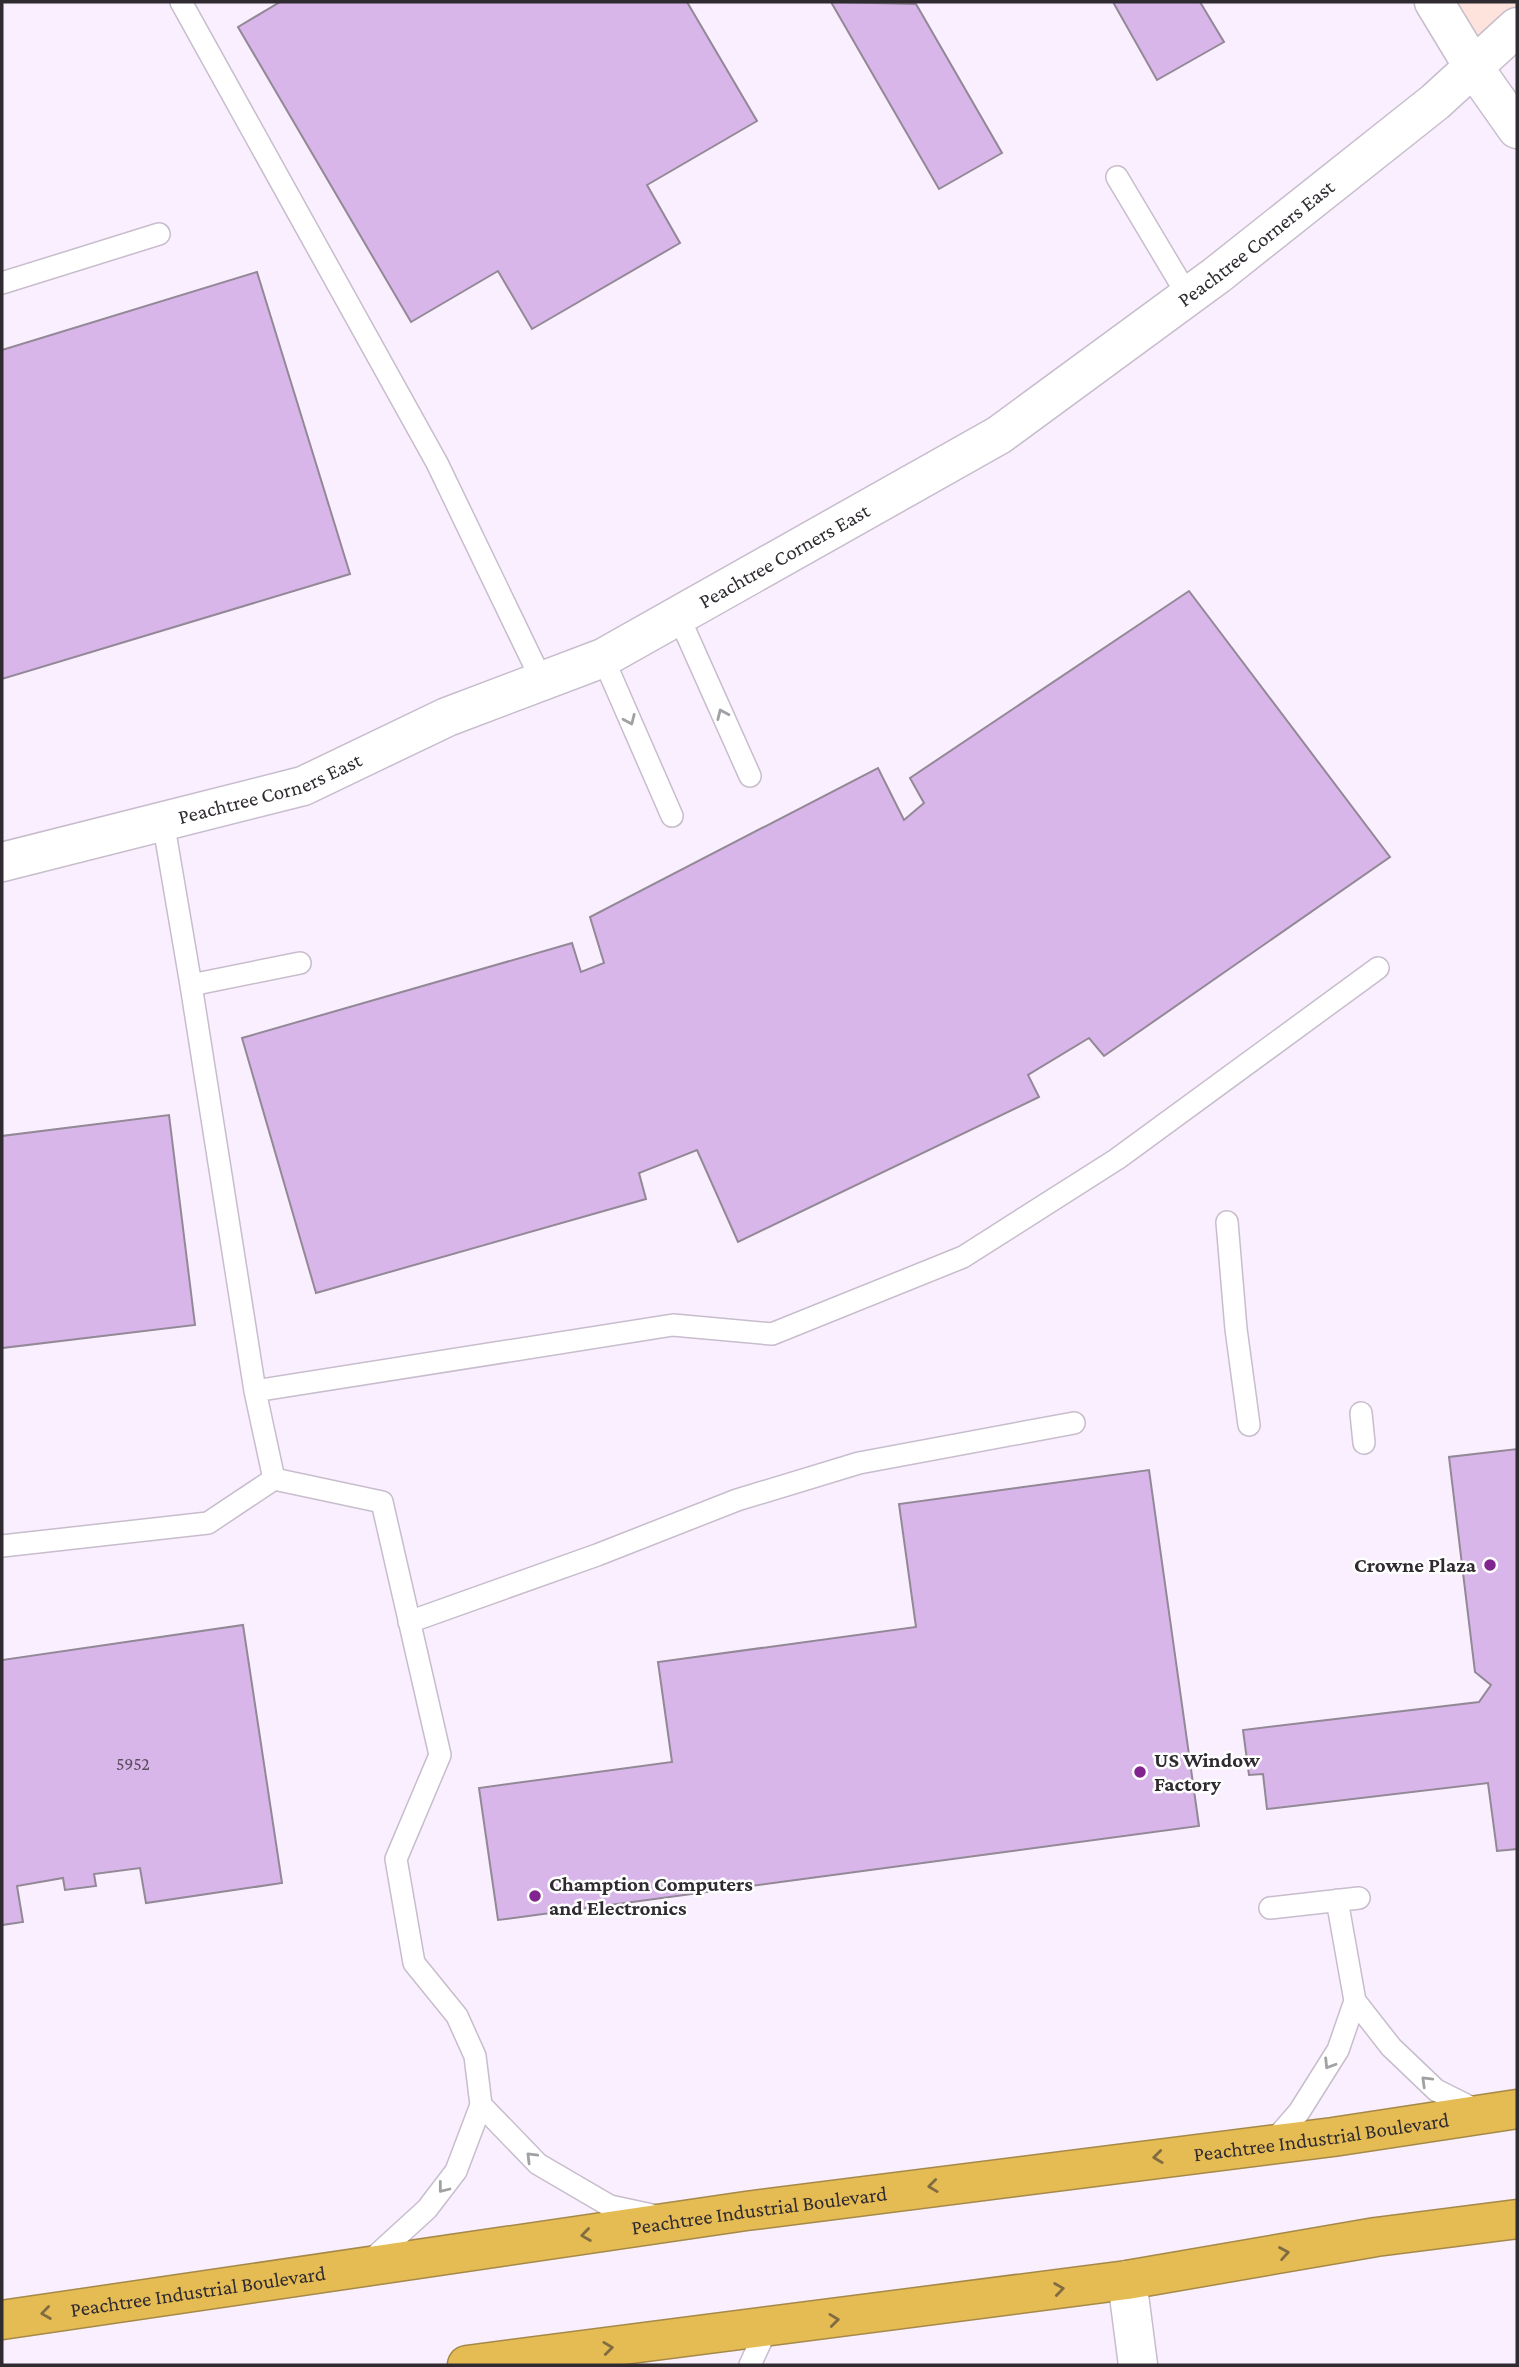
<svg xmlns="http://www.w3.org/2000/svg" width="1519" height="2367" viewBox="0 0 1519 2367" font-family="'Crimson Pro',serif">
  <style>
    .industrial { fill: #fde3dc }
    .building { fill: #d9b6e9; stroke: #928896; stroke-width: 2 }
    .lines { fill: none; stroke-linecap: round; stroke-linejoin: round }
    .lane-casing { stroke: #c7bdcc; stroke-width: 24 }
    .street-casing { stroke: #c7bdcc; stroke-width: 41 }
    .secondary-casing { stroke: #c7bdcc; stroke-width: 41 }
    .highway-casing { stroke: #a58948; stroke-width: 41 }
    .lane { stroke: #fff; stroke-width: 21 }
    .street { stroke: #fff; stroke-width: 38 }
    .secondary { stroke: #fff; stroke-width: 38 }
    .highway { stroke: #e5bb54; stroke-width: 38 }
    .oneway { stroke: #a1a0a2 }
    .oneway2 { stroke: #816c41 }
    .poi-dot { fill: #82248f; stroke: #fff; stroke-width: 2.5 }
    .labels { text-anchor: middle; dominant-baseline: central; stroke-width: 5; stroke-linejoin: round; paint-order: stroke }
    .number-label { font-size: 18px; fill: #5a4e5f }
    .street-label { font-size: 21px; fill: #2f2b31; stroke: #fff }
    .poi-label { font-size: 21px; font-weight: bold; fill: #2f2b31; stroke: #fff; text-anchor: start }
  </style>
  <rect width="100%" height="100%" fill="#f9effe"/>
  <path class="industrial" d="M1412 2H1517V16L1457 64Z"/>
  <path class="building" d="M280 2H687L757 121 647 185 680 243 532 329 498 271 411 322 238 27Z
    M831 2 916 4 1002 153 939 189Z
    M1113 2H1200L1224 42 1157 80Z
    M257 272 350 574 2 679V350Z
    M1189 591 1390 857 1104 1056 1089 1038 1028 1075 1039 1097 738 1242 697 1150 639 1173 646 1199 316 1293 242 1038 572 943 581 972 604 963 590 917 878 768 904 820 924 803 910 778Z
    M169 1115 195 1325 2 1348V1136Z
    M1517 1449V1849L1497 1851 1488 1783 1267 1809 1263 1774 1249 1775 1243 1730 1479 1702 1491 1685 1475 1672 1449 1457Z
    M1149 1470 1199 1826 498 1920 479 1788 672 1762 658 1662 916 1627 899 1504Z
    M243 1625 282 1883 146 1903 140 1868 94 1874 96 1886 65 1890 63 1878 17 1886 23 1922 2 1925V1660Z"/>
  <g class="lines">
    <g class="lane-casing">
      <path id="lane" d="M181 2 437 463 542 681
        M1117 177 1188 296
        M2 283 159 234
        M678 615 750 776
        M603 658 672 816
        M163 821 191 985 300 963
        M191 985 255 1391 673 1325 772 1334 963 1257 1117 1159 1378 968
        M1227 1222 1236 1329 1249 1425
        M255 1391 274 1479 382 1502 440 1755 396 1859 414 1963 457 2016 475 2056 481 2105 456 2171 427 2209 369 2262
        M1361 1413 1364 1443
        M2 1546 208 1523 274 1479
        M409 1622 597 1555 737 1500 859 1463 1074 1423
        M1337 1900 1355 2001 1391 2047 1436 2090 1480 2112
        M1270 1908 1359 1898
        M481 2105 538 2164 610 2206 652 2215
        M1271 2144 1299 2112 1338 2050 1355 2001
        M750 2365 767 2328"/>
    </g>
    <g class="street-casing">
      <g id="street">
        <path id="s1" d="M2 862 303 786 447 717 603 658 999 435 1217 275 1435 102 1517 27"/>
        <path d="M1127 2280 1138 2365"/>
      </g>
    </g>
    <g class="secondary-casing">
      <path id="secondary" d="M1434 2 1474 68 1517 129"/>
    </g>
    <g class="highway-casing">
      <g id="highway">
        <path id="s2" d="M2 2320 746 2211 1333 2137 1517 2109"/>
        <path d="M467 2365 1127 2280 1376 2237 1517 2219"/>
      </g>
    </g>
    <use href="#lane" class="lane"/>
    <use href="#street" class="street"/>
    <use href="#secondary" class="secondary"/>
    <use href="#highway" class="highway"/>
  </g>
  <defs><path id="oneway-chevron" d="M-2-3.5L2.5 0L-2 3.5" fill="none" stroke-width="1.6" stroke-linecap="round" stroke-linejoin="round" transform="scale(1.75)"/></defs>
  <g class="oneway">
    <use href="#oneway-chevron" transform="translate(722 714) rotate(-114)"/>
    <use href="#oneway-chevron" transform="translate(630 720) rotate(66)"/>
    <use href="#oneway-chevron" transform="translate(1329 2064) rotate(122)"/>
    <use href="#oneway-chevron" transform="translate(1426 2081) rotate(-136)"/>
    <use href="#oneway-chevron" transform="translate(531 2157) rotate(-135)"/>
    <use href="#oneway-chevron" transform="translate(443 2188) rotate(128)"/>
  </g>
  <g class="oneway2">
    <use href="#oneway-chevron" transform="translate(1158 2157) rotate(173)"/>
    <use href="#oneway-chevron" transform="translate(933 2186) rotate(173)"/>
    <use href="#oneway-chevron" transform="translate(586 2235) rotate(172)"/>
    <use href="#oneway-chevron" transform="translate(1284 2253) rotate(-10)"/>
    <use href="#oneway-chevron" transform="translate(1059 2289) rotate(-8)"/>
    <use href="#oneway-chevron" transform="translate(46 2313) rotate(172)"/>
    <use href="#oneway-chevron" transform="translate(834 2320) rotate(-7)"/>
    <use href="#oneway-chevron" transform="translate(608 2348) rotate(-7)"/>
  </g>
  <g class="poi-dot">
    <circle cx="1490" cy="1565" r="7"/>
    <circle cx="1140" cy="1772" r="7"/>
    <circle cx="535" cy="1896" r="7"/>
  </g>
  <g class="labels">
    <g class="number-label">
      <text x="133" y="1764">5952</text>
    </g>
    <g class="street-label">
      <text stroke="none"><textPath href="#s1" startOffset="1412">Peachtree Corners East</textPath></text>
      <text stroke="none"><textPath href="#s1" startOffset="845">Peachtree Corners East</textPath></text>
      <text stroke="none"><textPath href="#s1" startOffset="278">Peachtree Corners East</textPath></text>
      <text stroke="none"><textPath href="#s2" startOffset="1332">Peachtree Industrial Boulevard</textPath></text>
      <text stroke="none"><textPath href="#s2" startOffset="765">Peachtree Industrial Boulevard</textPath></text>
      <text stroke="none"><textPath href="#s2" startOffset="198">Peachtree Industrial Boulevard</textPath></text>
    </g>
    <g class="poi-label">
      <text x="1476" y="1565" text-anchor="end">Crowne Plaza</text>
      <text x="1154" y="1760">US Window<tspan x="1154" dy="24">Factory</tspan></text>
      <text x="549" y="1884">Chamption Computers<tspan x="549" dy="24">and Electronics</tspan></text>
    </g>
  </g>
  <rect width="1519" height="2367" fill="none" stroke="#2f2b31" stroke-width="7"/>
</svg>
